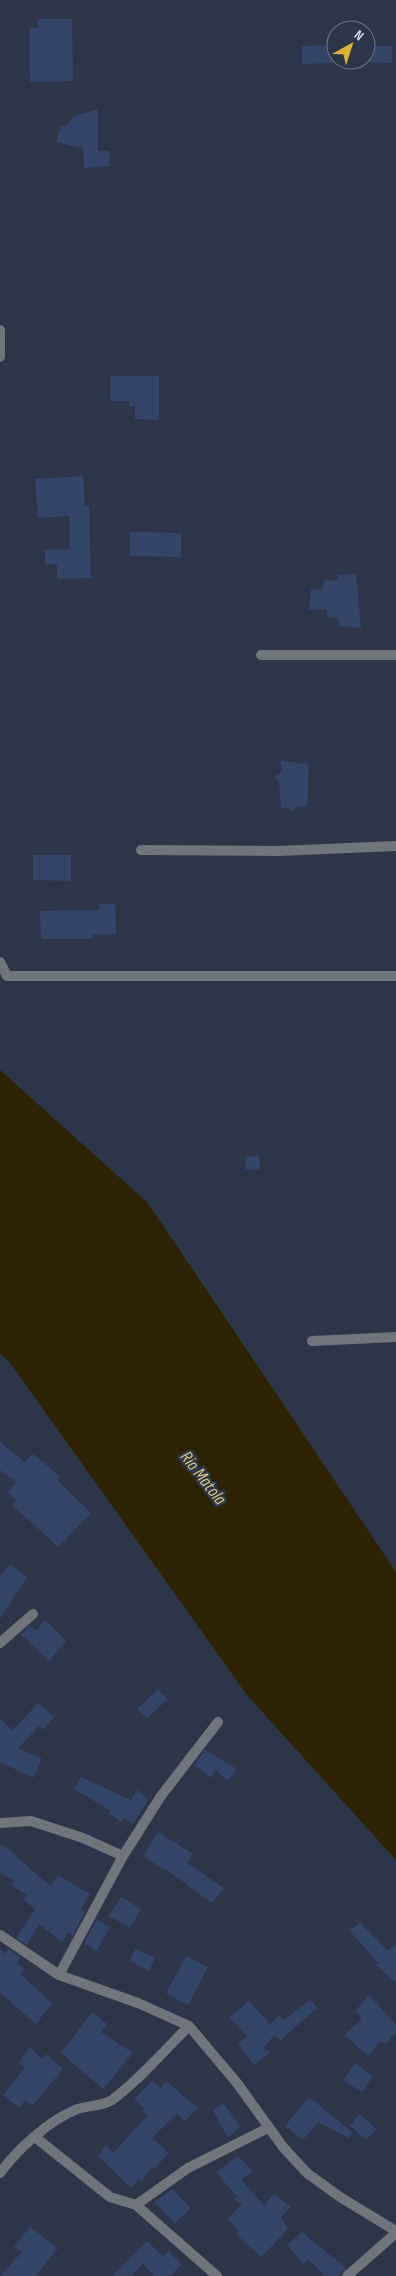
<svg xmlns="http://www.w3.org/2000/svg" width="396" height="2276" viewBox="0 0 396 2276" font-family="'Sofia Sans Condensed',sans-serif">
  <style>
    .water { fill: #2d2203 }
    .building { fill: #334667 }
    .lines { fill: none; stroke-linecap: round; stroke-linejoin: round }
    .minor { stroke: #6f747d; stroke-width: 10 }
    .labels { text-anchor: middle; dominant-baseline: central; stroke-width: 5; stroke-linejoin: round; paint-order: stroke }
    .water-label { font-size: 18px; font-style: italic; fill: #dbc27f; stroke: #2c3648 }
  </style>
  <rect width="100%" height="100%" fill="#2c3648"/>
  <path class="water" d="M0 1070 148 1203 396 1572V1860L247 1695 8 1360 0 1354Z"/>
  <path class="building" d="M38 19H72L73 81 30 82 29 28H38Z
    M336 45V63L302 64V46Z
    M366 46H392V63L366 62Z
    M98 109V151H109L110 166 84 168 83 148 56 142 61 125 66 126 75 116Z
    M111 376H159V420L135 419V407L129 406V401H110Z
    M83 476 85 507 89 506 91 578 57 579V564H45V550L70 549 69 516 38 518 35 479Z
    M130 532 181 533V557L130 556Z
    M356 574 361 628 339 626 337 618 328 617 326 609 309 610 311 589 321 590 325 580 338 581 337 575Z
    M280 760 309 765 307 807 296 806 294 811 281 807 279 781 274 777 282 772Z
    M33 855H71V881L33 880Z
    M99 904H115L116 934 92 935V939H41L40 911 99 910Z
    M259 1156 260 1169 246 1170 245 1157Z
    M0 1442 25 1462 33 1454 60 1476 57 1480 91 1513 58 1547 12 1505 16 1500 7 1493 16 1482 0 1470Z
    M10 1564 27 1577 0 1619V1576Z
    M45 1620 66 1641 49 1661 21 1634 30 1626 36 1631Z
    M158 1690 168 1699 147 1718 137 1709Z
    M38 1703 54 1717 43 1730 39 1726 18 1748 42 1759 33 1778 0 1762V1719L13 1730Z
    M205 1750 237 1769 228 1781 215 1770 211 1778 194 1765Z
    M81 1777 131 1800 137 1790 148 1800 133 1824 124 1818 122 1822 109 1814 111 1811 74 1789Z
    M158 1832 193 1854 187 1863 224 1888 212 1903 164 1868 163 1869 143 1856Z
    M0 1844 17 1855 16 1857 51 1886 58 1875 90 1894 81 1909 85 1912 73 1935 68 1932 62 1942 39 1924 27 1945 16 1938 35 1909 23 1900 27 1895 11 1885 14 1881 0 1873Z
    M121 1897 141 1909 130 1928 109 1916Z
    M97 1920 110 1927 97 1951 84 1943Z
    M360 1923 388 1951 396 1943V1983L376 1965 378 1963 349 1930Z
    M0 1949 5 1954 8 1949 20 1957 17 1963 25 1969 20 1974 52 2003 36 2024 0 1993Z
    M135 1949 155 1958 149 1971 130 1961Z
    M186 1956 208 1967 188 2005 166 1993Z
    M369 1995 396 2025V2032L386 2044 381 2041 368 2056 344 2035 362 2019 355 2011Z
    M310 2000 317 2008 281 2040 274 2035 264 2048 270 2053 254 2065 238 2044 247 2036 229 2017 249 2001 270 2024 279 2016 284 2020Z
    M92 2012 107 2024 101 2032 133 2053 103 2089 61 2053Z
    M29 2047 43 2059 46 2054 63 2069 32 2106 25 2100 19 2108 3 2095 25 2067 19 2062Z
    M355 2063 373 2076 362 2092 343 2080Z
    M152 2081 161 2088 166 2081 198 2108 185 2121 177 2114 152 2138 169 2153 154 2169 152 2167 141 2182 136 2177 138 2180 131 2188 98 2156 106 2145 113 2153 147 2116 142 2111 144 2109 134 2099Z
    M309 2097 353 2133 349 2138 318 2122 303 2140 285 2126Z
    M223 2103 241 2127 228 2137 213 2111Z
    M359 2114 377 2129 366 2140 350 2126Z
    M238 2156 253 2171 241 2180 264 2205 274 2194 291 2207 281 2217 288 2229 261 2257 236 2234 239 2231 227 2219 242 2204 234 2199 237 2197 216 2172Z
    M172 2189 191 2208 175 2223 154 2202Z
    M30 2227 58 2248 36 2276H0L22 2252 14 2247Z
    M302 2232 346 2268 339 2276H325L308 2259 304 2264 287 2245Z
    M147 2241 163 2256 168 2251 182 2265 169 2276H154L143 2264 131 2276H112Z"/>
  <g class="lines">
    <path class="minor" d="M0 330V357
      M261 655H396
      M141 850 278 851 396 846
      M0 962 7 976H396
      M312 1341 396 1337
      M0 1643 33 1614
      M0 1823 31 1821 83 1838 123 1856
      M0 1935 59 1975 138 2003 189 2026 237 2083 283 2147 307 2173 340 2197 396 2231
      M59 1975 123 1856 161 1796 218 1722
      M35 2137 110 2197 136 2205 217 2276
      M0 2173C18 2149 47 2122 75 2110 87 2105 101 2107 112 2100 140 2079 164 2051 189 2026
      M136 2205 188 2168 268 2128
      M347 2276 396 2233"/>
  </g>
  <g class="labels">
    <g class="water-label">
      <text transform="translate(203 1478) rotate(52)">Rio Matola</text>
    </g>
  </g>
  <g transform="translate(351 45) rotate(39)"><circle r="24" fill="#2c3648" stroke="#6e7786"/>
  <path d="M0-4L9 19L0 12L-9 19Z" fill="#dbb233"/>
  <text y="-8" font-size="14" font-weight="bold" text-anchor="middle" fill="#d1d8e4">N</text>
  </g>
</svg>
